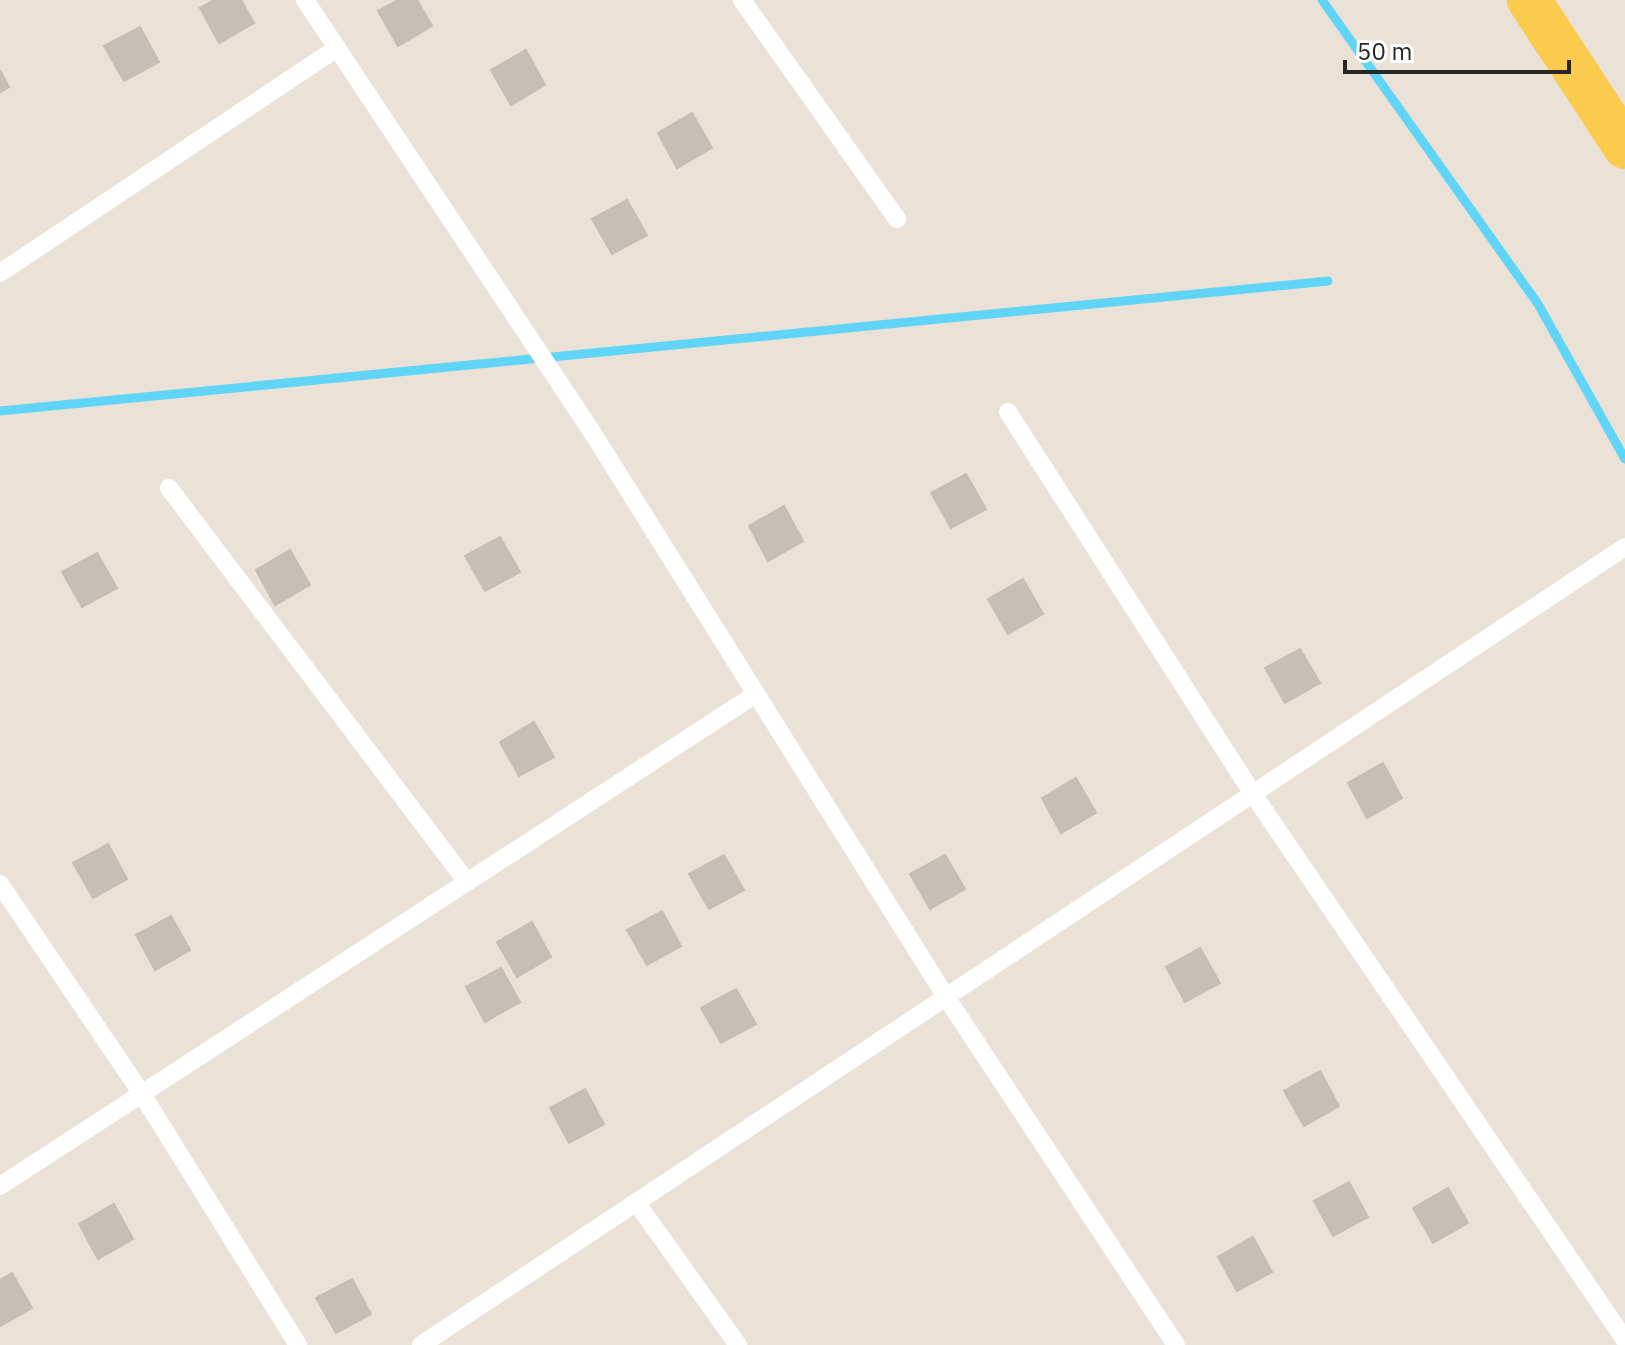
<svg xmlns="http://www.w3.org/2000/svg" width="1625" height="1345" viewBox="0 0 1625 1345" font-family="'IBM Plex Sans',sans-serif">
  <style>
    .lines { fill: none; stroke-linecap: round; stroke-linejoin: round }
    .stream { stroke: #60d5f7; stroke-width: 9 }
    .building { fill: #c6bfb7; stroke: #c6beb1; stroke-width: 2 }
    .service { stroke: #fff; stroke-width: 18 }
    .primary { stroke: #fbcb4d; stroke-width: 44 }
  </style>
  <rect width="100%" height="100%" fill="#ebe2d7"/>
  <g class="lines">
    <path class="stream" d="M1322 0 1538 304 1625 459
      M0 411 1328 281"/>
  </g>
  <path class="building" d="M214 0H241L254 23 219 43 200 8Z
    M398 0H417L432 26 398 46 378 11Z
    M140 27 159 62 124 81 104 46Z
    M526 50 545 85 511 105 491 70Z
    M0 70 9 87 0 92Z
    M692 113 712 148 677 168 658 133Z
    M627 200 647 235 612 254 592 219Z
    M966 474 986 509 951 528 931 493Z
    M784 506 803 541 768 561 749 526Z
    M500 537 520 572 485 591 465 556Z
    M290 550 310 585 275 605 256 570Z
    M97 553 117 588 82 607 62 572Z
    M1023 579 1043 614 1008 634 988 599Z
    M1300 649 1320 683 1285 703 1265 668Z
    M534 722 554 757 519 776 500 742Z
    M1383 763 1402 798 1367 818 1348 783Z
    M1076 778 1096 813 1061 833 1042 798Z
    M108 844 127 879 93 898 73 863Z
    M724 855 744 890 709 909 689 874Z
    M945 855 965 889 930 909 910 874Z
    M662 911 681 946 647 965 627 930Z
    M171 916 190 950 155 970 136 935Z
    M532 922 551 957 517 977 497 942Z
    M1200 948 1220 983 1185 1002 1166 967Z
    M501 968 520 1002 485 1022 466 987Z
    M736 989 756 1024 721 1043 701 1008Z
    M1320 1071 1339 1106 1304 1126 1284 1091Z
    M585 1089 604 1124 569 1143 550 1108Z
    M1349 1182 1368 1217 1333 1236 1314 1201Z
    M1448 1188 1468 1223 1433 1243 1413 1208Z
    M114 1204 133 1239 98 1259 79 1224Z
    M1253 1237 1272 1272 1237 1291 1218 1257Z
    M12 1273 32 1308 0 1326V1280Z
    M352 1279 371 1314 336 1333 316 1298Z"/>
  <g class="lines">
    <path class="service" d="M305 0 592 432 946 997 1176 1345
      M742 0 897 219
      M0 273 337 48
      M1008 412 1253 794 1625 1340
      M169 488 467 882
      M0 884 142 1094 298 1345
      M0 1186 756 694
      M636 1202 738 1345
      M421 1345 1625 547"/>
    <path class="primary" d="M1529 0 1625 147"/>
  </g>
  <path d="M1345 60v12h224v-12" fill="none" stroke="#272727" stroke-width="4"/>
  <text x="1357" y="60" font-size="24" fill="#272727" stroke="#ffffff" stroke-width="6" paint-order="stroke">50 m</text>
</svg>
